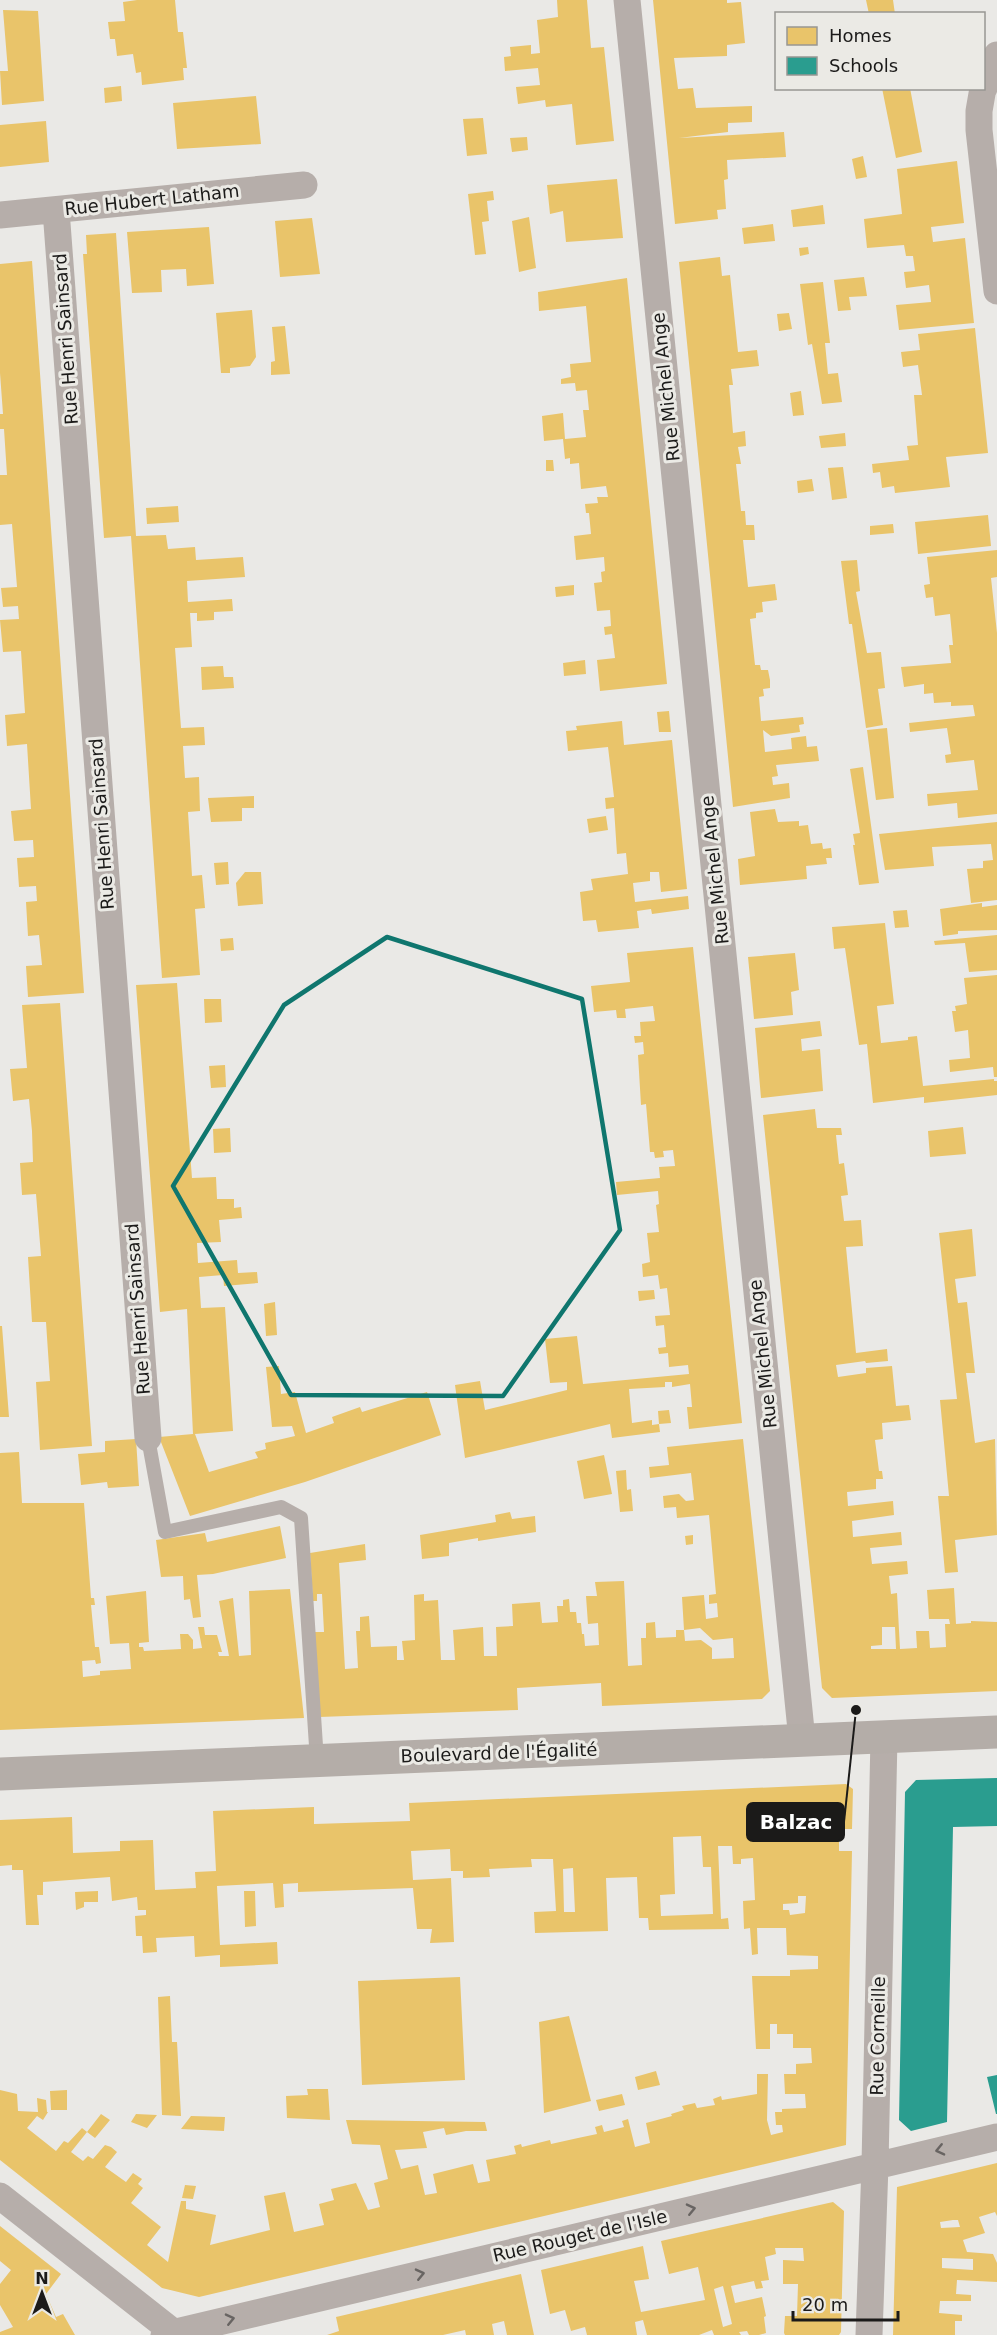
<svg xmlns="http://www.w3.org/2000/svg" width="997" height="2335" font-family="'DejaVu Sans',sans-serif">
  <style>
    .homes { fill: #e9c46a; fill-rule: evenodd }
    .schools { fill: #2a9d8f }
    .lines { fill: none; stroke-linecap: round; stroke-linejoin: round }
    .service { stroke: #b6aeaa; stroke-width: 14 }
    .minor { stroke: #b6aeaa; stroke-width: 27 }
    .secondary { stroke: #b4ada8; stroke-width: 33 }
    .oneway { stroke: #686462 }
    .marked { fill: none; stroke: #0f766e; stroke-width: 4.5; stroke-linejoin: round }
    .labels { text-anchor: middle; stroke-width: 6; stroke-linejoin: round; paint-order: stroke }
    .street-label { font-size: 18px; fill: #1b1a19; stroke: #ebeae5 }
    .leader { fill: none; stroke: #1b1a19; stroke-width: 2 }
    .callout-dot { fill: #1b1a19; stroke: #ebeae5; stroke-width: 2 }
    .callout { fill: #1b1a19; stroke: #1b1a19; stroke-width: 2 }
    .callout-label { font-size: 20px; text-anchor: middle; font-weight: bold; fill: #fff }
  </style>
  <rect width="100%" height="100%" fill="#eae9e6"/>
  <path class="homes" d="M137,0H175L178,32H183L187,68H183L184,80L142,85L141,72L136,73L133,54L117,56L115,39H110L108,22L125,21L123,2Z
    M557,0H587L591,48L604,47L614,141L576,145L572,104L546,107L545,100L518,104L516,87L540,85L538,68L505,71L504,57L511,56L510,47L531,45V54L540,53L537,20L558,17Z
    M653,0H727V3L741,2L745,43L727,45V56L674,58L678,89L693,88L696,108L752,106V122L728,123V132L679,138L784,132L786,157L727,160L728,179L724,180L726,209L717,210L718,219L675,224Z
    M866,0H893L895,14H869Z
    M3,10L38,11L44,101L2,105L0,71H8Z
    M121,86L122,101L105,103L104,88Z
    M882,88H910L922,152L896,158Z
    M256,96L261,144L177,149L173,103Z
    M483,118L487,154L467,156L463,119Z
    M46,121L49,162L0,167V125Z
    M527,137L528,150L512,152L510,138Z
    M863,156L867,177L856,179L852,159Z
    M957,161L964,223L931,227L933,242L965,238L974,323L899,330L896,305L931,302L929,285L906,288L904,272L915,271L913,256H906L904,245L867,248L864,219L902,214L897,169Z
    M617,179L623,238L566,242L563,211L550,214L547,185Z
    M493,191L494,200L487,201L489,221L482,222L486,254L475,255L468,194Z
    M823,205L825,224L793,227L791,210Z
    M529,217L536,268L519,272L512,221Z
    M312,218L320,274L280,277L275,221Z
    M773,224L775,241L744,244L742,228Z
    M209,227L214,284L187,286L186,269L161,270L162,292L132,293L127,232Z
    M116,233L136,536L166,535L168,549L195,547L196,560L243,557L245,577L187,581L188,602L232,599L233,611L214,612V620L197,621V613H190L192,647L175,648L181,728L204,727L205,745L183,746L185,778L199,777L200,811L188,812L192,876L202,875L205,908L195,909L200,975L162,978L131,536L104,538L83,254H87L86,235Z
    M808,247L809,254L800,256L799,248Z
    M720,257L722,276L730,275L738,352L757,350L759,366L731,369L733,385H729L733,433L745,431L746,446L738,447L741,464H736L741,511H745L746,525H754L755,540H743L748,587L775,584L777,600L762,602L763,612L756,613V618L750,619L755,665H760L761,670H768L770,680V688L763,689L764,696L759,697L761,721L803,717L804,724L799,725L800,732L771,736L763,730L765,752L792,749L791,738L806,736L807,747L817,746L819,761L776,765L778,776L772,777L773,785L789,783L790,798L733,807L679,262Z
    M32,261L84,993L28,997L26,966L42,965L39,935L28,936L26,902L37,901L36,886L19,887L17,858L34,857L33,840L14,841L11,811L31,809L27,744L7,746L5,715L25,713L21,651L3,652L0,620L19,619L18,606L3,607L1,588L17,587L12,524L0,525V475H7L4,429H0V414H3L0,373V264Z
    M864,277L867,296L849,297L851,310L838,311L834,280Z
    M627,278L667,684L600,691L597,660L615,658L612,634L605,635L604,627L611,626L610,610L597,611L594,583L602,582L601,572L605,571L604,557L576,560L574,536L591,534L589,513H586L585,504L598,503L597,497H608L606,486L581,489L579,463L570,464V458L565,459L563,439L544,441L542,416L563,413L565,439L586,437L583,410H589L587,390L576,391L575,383L561,384V379L571,377L570,364L591,362L586,306L539,311L538,292Z
    M823,282L830,343H825L828,374L838,373L842,402L822,404L812,344L808,345L800,284Z
    M252,310L256,357L250,366L230,368V373H221L216,313Z
    M789,313L792,329L779,331L777,314Z
    M285,326L290,374L271,375V362L275,361L272,327Z
    M975,328L988,453L946,457L950,487L895,493L894,486L882,488L880,472L873,473L872,464L909,460L907,446L918,445L914,395H922L918,365L903,367L901,352L920,350L918,334Z
    M801,391L804,415L793,416L790,393Z
    M845,433L846,446L821,448L819,436Z
    M546,460H553L554,471H546Z
    M843,467L847,498L832,500L828,468Z
    M812,479L814,491L798,493L797,481Z
    M178,506L179,522L147,524L146,508Z
    M988,515L991,546L918,554L915,522Z
    M893,524L894,533L870,535V526Z
    M997,550V577L991,578L997,633V814L958,818L957,803L928,806L927,794L978,790L974,760L946,763L945,755L951,754L947,728L910,732L909,723L975,716L973,705L951,706V702L934,703L933,693L924,694V684L904,687L901,667L951,663L949,645H953L950,614L935,616L933,597L926,598L924,585L930,584L927,557Z
    M857,560L860,591L856,592L867,653L881,652L885,688L878,689L883,725L866,728L852,624H849L841,561Z
    M574,585V595L556,597L555,587Z
    M585,660L586,674L564,676L563,663Z
    M223,666L224,677H233L234,688L202,690L201,667Z
    M669,711L671,732H659L657,712Z
    M622,721L624,745L672,740L687,889L661,892L659,872H650V881L633,883L635,902L688,896L689,909L652,914L651,909L637,911L639,928L598,932L596,920L583,921L580,892L593,890L591,879L628,874L626,853L617,854L614,808L606,809L605,798L614,797L608,747L568,751L566,731L577,730L576,726Z
    M887,728L894,798L876,800L867,730Z
    M863,767L879,883L859,885L853,845H855L853,834L860,833L850,769Z
    M254,796V808H242V821L211,822L208,798Z
    M775,809L778,822L799,821V826L808,825L811,844L822,843L823,849L831,848L832,858H826L827,864L806,866L807,879L740,885L738,859L755,856L750,812Z
    M606,816L608,830L589,833L587,819Z
    M997,822V900L971,903L967,869L983,868V861L993,860L991,844L932,847L934,866L885,870L879,834Z
    M228,862L229,884L216,885L214,863Z
    M245,872H261L263,904L238,906L236,883Z
    M982,903V907L997,905V930L958,931V934L943,936L940,909Z
    M907,910L909,927L895,928L893,911Z
    M885,923L894,1004L877,1006L881,1043L908,1040V1037L917,1036L923,1086L994,1079V1081H997V1095L924,1103V1097L873,1103L867,1044L859,1045L845,948L834,949L832,927Z
    M997,935V970L969,972L965,943L935,945L934,941Z
    M233,938L234,950L221,951L220,939Z
    M693,947L742,1423L689,1429L687,1407H692L690,1384L672,1387V1382H665V1387L629,1389L632,1423L652,1420V1425L659,1424L660,1432L612,1438L610,1424L465,1458L455,1385L480,1381L485,1410L567,1390V1382L550,1383L545,1339L577,1336L583,1384L689,1374L688,1365L669,1367L668,1353L659,1354L658,1348L666,1347L664,1325L656,1326L655,1316L670,1315L667,1288L660,1289L658,1275L643,1277L642,1264L650,1262L647,1233L659,1232L656,1205L659,1204L658,1191L617,1195L616,1182L660,1178L659,1167L675,1166L673,1150L663,1151L664,1157L655,1158L654,1152H650L646,1104L641,1105L638,1055L644,1054L643,1042L635,1043L634,1036H641L640,1022L655,1021L653,1006L625,1009L626,1018H617L616,1010L594,1012L591,986L630,982L627,953Z
    M795,953L799,990L791,992L793,1015L754,1019L748,957Z
    M997,975V1077H994L993,1067L950,1072L949,1060L970,1058L968,1030L955,1032L952,1011H956L955,1006L967,1004L964,978Z
    M177,983L192,1178L216,1177L217,1199H234V1208L241,1207L242,1218L219,1220L221,1242L197,1243L198,1263L237,1260L238,1273L257,1272L258,1283L224,1286L223,1275L199,1277L201,1308L225,1307L233,1431L195,1434L209,1472L258,1458L255,1452L266,1449L265,1443L295,1436L292,1426L272,1427L266,1367L279,1366L281,1394L295,1392L306,1433L334,1423L332,1417L360,1407L362,1412L427,1392L441,1435L305,1482L190,1516L159,1437L193,1434L187,1309L160,1312L136,985Z
    M204,999H221L222,1022L205,1023Z
    M60,1003L92,1446L40,1450L36,1382L50,1381L48,1352L46,1322H32L28,1257L41,1256L36,1194L22,1195L20,1163L33,1162L32,1131L29,1099L13,1101L10,1069L27,1068L22,1005Z
    M820,1021L822,1036L801,1039L802,1051L820,1049L823,1091L761,1098L755,1028Z
    M225,1065L226,1087L211,1088L209,1066Z
    M815,1109L817,1128H841L842,1135H836L839,1164L844,1163L848,1195L841,1196L844,1221L861,1220L863,1246L846,1247L856,1353L887,1349L888,1361L866,1363L865,1361L836,1365L838,1377L866,1373V1368L892,1366L896,1406L909,1405L911,1420L882,1423L883,1439L875,1440L879,1471H882L883,1479H876V1489L847,1492L848,1506L893,1501L894,1515L852,1521L853,1537L901,1532L902,1545L870,1548L872,1564L907,1561L908,1574L889,1576L891,1594L897,1593L900,1649L917,1648L916,1631H929L930,1648L946,1647L945,1624H950L949,1619H929L927,1590L954,1588L956,1624L971,1623V1621L997,1622V1691L832,1698L822,1688L763,1115ZM882,1627H895L896,1649H871V1646L882,1645Z
    M963,1127L966,1154L930,1157L928,1131Z
    M230,1128L231,1152L214,1153L213,1129Z
    M972,1229L976,1276L955,1279L958,1303L967,1302L975,1373H966L975,1443L995,1439L997,1535L955,1540L958,1572L945,1573L938,1496H949L940,1400L957,1399L939,1233Z
    M654,1290L655,1299L639,1301L638,1291Z
    M275,1302L277,1335L266,1336L264,1304Z
    M0,1326H2L9,1417H0Z
    M669,1410L671,1423L659,1424L658,1411Z
    M136,1439L139,1486L108,1488L107,1482L81,1485L78,1454L105,1452V1441Z
    M743,1439L770,1691L762,1699L602,1706L601,1683L517,1688L518,1710L319,1717L314,1632H324L322,1594H317V1601H313L310,1553L365,1544L366,1560L339,1563L345,1669L358,1668L356,1631H360V1617L369,1616L371,1647L397,1646V1660H404L402,1641L415,1640L414,1595L424,1594V1601L438,1600L441,1660H455L453,1630L483,1627L484,1656H497L496,1627L513,1626L512,1604L540,1602L542,1623L558,1622L557,1606H563V1600L569,1599L570,1612H576L577,1623H581L582,1634H584L585,1646L599,1645L598,1623L588,1624L586,1596H597L595,1582L624,1581L628,1666L642,1665L641,1638H646V1623L655,1622L656,1638L676,1637V1630H684L685,1641L701,1640L712,1648V1659L734,1658L733,1638L713,1640L700,1628L684,1630L682,1597L704,1595L706,1619L718,1617L717,1603L709,1604V1595L716,1594L709,1515L677,1518L676,1507L664,1508L663,1496L679,1494L686,1501L694,1500L691,1473L650,1478L649,1467L669,1465L667,1447Z
    M19,1452L22,1503H84L91,1598H94L95,1605H91L95,1647H99L101,1663L96,1664L95,1660L82,1661L83,1677L100,1675V1671L131,1669L129,1643L110,1644L106,1596L146,1591L149,1642L139,1643V1647H143L144,1651L181,1649L180,1634H188L193,1640V1649L202,1648L198,1627H204L205,1635H217L222,1652H218L219,1656H229L219,1601L233,1598L239,1656L251,1655L249,1591L290,1589L304,1718L0,1730V1453Z
    M604,1455L612,1494L584,1499L577,1461Z
    M626,1470L627,1490L631,1489L633,1511L620,1512L616,1471Z
    M510,1512L512,1519L535,1516L536,1532L478,1541V1538L449,1543V1556L422,1559L420,1535L496,1522L495,1515Z
    M280,1526L286,1558L213,1574L197,1575L201,1617L193,1618L190,1599L184,1600L183,1576L161,1577L156,1540L205,1533L207,1542Z
    M693,1535V1544L686,1545L685,1536Z
    M846,1784L853,1789L852,1829H839V1851H852L846,2145L199,2297L162,2288L0,2160V2090L17,2094L18,2111L38,2112L37,2098L46,2100L47,2112H48L43,2120L37,2116L27,2128L56,2151L64,2141L68,2143L82,2128L87,2132L101,2114L110,2120L95,2138L87,2132L71,2152L83,2161L88,2156L93,2159L105,2145L111,2147L117,2152L105,2167L126,2182L133,2173L142,2179L138,2184L143,2188L131,2203L161,2227L147,2245L168,2262L181,2201H186V2209L216,2215L210,2245L270,2230L264,2196L285,2192L294,2232L324,2225L319,2204L334,2200L331,2189L356,2183L368,2210L380,2207L374,2183L388,2179L380,2145L352,2144L346,2120L485,2122L487,2131H466L446,2135L444,2128L423,2132L427,2148L395,2150L401,2169L418,2165L425,2195L437,2193L433,2174L473,2164L478,2183L490,2181L486,2160L516,2154L514,2146L521,2144L522,2147L550,2140L551,2144L578,2138L597,2134L595,2127L602,2125L604,2132L624,2127L622,2121L628,2119L635,2147L650,2143L646,2123L672,2116L671,2114L684,2110L682,2106L695,2103L697,2108L715,2105L713,2099L721,2096L722,2100L757,2094V2074H768L767,2120L771,2135L783,2132L782,2125H776L775,2112H782V2109L806,2108L805,2094H785L784,2074H796V2064L812,2063L811,2048H793V2034H777V2024H770V2049H756L752,1976H790V1970L818,1969V1956L787,1955L786,1928H757L758,1954L752,1955L750,1928L744,1929L743,1901L755,1900L753,1858L741,1859V1864H733L732,1846H718L721,1919L728,1918L729,1929L649,1930L648,1918H639L637,1877L606,1878L608,1931L535,1933L534,1912L556,1911L553,1859H531L532,1867L489,1869L490,1877L463,1878V1871H451L450,1849L411,1851L413,1880L451,1878L454,1942L430,1943L432,1929H417L413,1888L298,1892V1883L283,1884L284,1907L275,1908L273,1883L217,1886L220,1945L277,1942L278,1964L220,1967V1955L195,1957L194,1936L156,1938L157,1952L143,1953L142,1936H136L135,1916L146,1915V1910H138L137,1897L112,1901L110,1877L43,1882V1895H37L39,1925H26L23,1870H12V1865L0,1866V1820L72,1817L73,1853L120,1851V1841L153,1840L155,1890L196,1888L195,1872L216,1871L213,1811L314,1807V1824L410,1821L409,1803ZM701,1836L703,1867H711L713,1914L661,1916L660,1895L675,1894L673,1837ZM573,1868L575,1912H564L563,1869ZM798,1896H806L805,1913L790,1915L789,1910H783V1904L798,1903Z
    M98,1891V1902H84V1907L76,1910L75,1892Z
    M244,1891H255L256,1926L245,1927Z
    M460,1977L465,2080L362,2085L358,1981Z
    M170,1996L172,2042H177L181,2116L162,2115L158,1997Z
    M569,2016L591,2101L544,2113L539,2022Z
    M656,2071L660,2085L638,2090L635,2077Z
    M307,2089H328L330,2120L287,2118L286,2096L308,2095Z
    M67,2090V2110H51L50,2091Z
    M622,2094L625,2105L599,2111L596,2100Z
    M136,2114L157,2115L147,2128L131,2122Z
    M191,2116L225,2117L224,2131L181,2129Z
    M997,2163V2216L995,2212L979,2217L985,2233L963,2240L967,2252L993,2254L997,2263V2282L957,2280L956,2294L971,2295V2301H940L939,2313L962,2315V2321H955V2335H893L897,2187ZM953,2220H958L960,2227L941,2228L940,2222ZM942,2258L973,2259V2270L942,2268Z
    M185,2185L196,2186L193,2199L182,2198Z
    M833,2202L844,2211L841,2332L839,2335H785L784,2333L785,2316H797L798,2284H783V2260L804,2261L803,2248H775L776,2254L765,2257L769,2280L761,2281L763,2288L756,2289L754,2281L731,2286L735,2303L762,2297L766,2316L764,2317L766,2333L759,2335H749L747,2331L739,2332L741,2335H714L712,2330L699,2335H647L643,2320L635,2322L637,2335H587L585,2327L571,2331L565,2310L550,2314L541,2270L643,2246L649,2279L634,2281L641,2312L705,2300L698,2267L669,2274L661,2241ZM723,2286L732,2324L723,2327L714,2289Z
    M0,2226L61,2274L46,2294L56,2317L63,2314L75,2335H0V2332L13,2327L0,2305V2284L11,2270L0,2261Z
    M521,2274L534,2335H507L504,2321L492,2324L494,2335H466L465,2330L443,2335H327L339,2331L336,2317Z"/>
  <path class="schools" d="M997,1778V1826L953,1827L947,2122L911,2131L899,2120L905,1792L916,1780Z
    M997,2075V2114H996L987,2077Z"/>
  <g class="lines">
    <path class="service" d="M148,1438L165,1532L281,1507L301,1518L317,1761"/>
    <path class="minor" d="M627,0L802,1740
      M983,88L979,111V130L997,291
      M984,88L997,55
      M56,210L148,1438
      M0,215L304,185
      M0,2196L177,2335
      M164,2335L997,2137
      M869,2335L875,2165L884,1737"/>
    <path class="secondary" d="M0,1774L997,1732"/>
  </g>
  <defs><path id="oneway-chevron" d="M-2-3.5L2.5 0L-2 3.5" fill="none" stroke-width="1.6" stroke-linecap="round" stroke-linejoin="round" transform="scale(1.5)"/></defs>
  <g class="oneway">
    <use href="#oneway-chevron" transform="translate(940 2150) rotate(167)"/>
    <use href="#oneway-chevron" transform="translate(691 2209) rotate(-13)"/>
    <use href="#oneway-chevron" transform="translate(420 2274) rotate(-13)"/>
    <use href="#oneway-chevron" transform="translate(230 2319) rotate(-13)"/>
  </g>
  <path class="marked" d="M387,937L582,999L620,1230L503,1396L291,1395L173,1186L284,1005Z"/>
  <g class="labels">
    <g class="street-label">
      <text transform="translate(152 200) rotate(-6)" y="6">Rue Hubert Latham</text>
      <text transform="translate(66 339) rotate(-94)" y="6">Rue Henri Sainsard</text>
      <text transform="translate(666 387) rotate(-96)" y="6">Rue Michel Ange</text>
      <text transform="translate(102 824) rotate(-94)" y="6">Rue Henri Sainsard</text>
      <text transform="translate(715 870) rotate(-96)" y="6">Rue Michel Ange</text>
      <text transform="translate(138 1309) rotate(-94)" y="6">Rue Henri Sainsard</text>
      <text transform="translate(763 1354) rotate(-96)" y="6">Rue Michel Ange</text>
      <text transform="translate(499 1753) rotate(-2)" y="6">Boulevard de l'Égalité</text>
      <text transform="translate(878 2036) rotate(-89)" y="6">Rue Corneille</text>
      <text transform="translate(580 2236) rotate(-13)" y="6">Rue Rouget de l'Isle</text>
    </g>
  </g>
  <path class="leader" d="M856 1710L844 1822"/>
  <circle class="callout-dot" cx="856" cy="1710" r="6"/>
  <rect class="callout" x="747" y="1803" width="97" height="38" rx="6"/>
  <g class="callout-label">
    <text x="796" y="1829">Balzac</text>
  </g>
  <rect x="775" y="12" width="210" height="78" fill="#ebeae5" stroke="#989793" stroke-width="1.5"/>
  <rect x="787" y="27" width="30" height="18" fill="#e9c46a" stroke="#989793" stroke-width="1.5"/>
  <text x="829" y="42" font-size="18" fill="#1b1a19">Homes</text>
  <rect x="787" y="57" width="30" height="18" fill="#2a9d8f" stroke="#989793" stroke-width="1.5"/>
  <text x="829" y="72" font-size="18" fill="#1b1a19">Schools</text>
  <g transform="translate(42 2293)" stroke="#ebeae5" stroke-width="4.5" paint-order="stroke">
  <path d="M0-4.5L10 22L0 15L-10 22Z" fill="#1b1a19"/>
  <text y="-9" font-size="16" font-weight="bold" text-anchor="middle" fill="#1b1a19">N</text>
  </g>
  <path d="M793 2311v9h105v-9" fill="none" stroke="#1b1a19" stroke-width="3"/>
  <text x="802" y="2311" font-size="18" fill="#1b1a19" stroke="#ebeae5" stroke-width="4.5" paint-order="stroke">20 m</text>
</svg>
